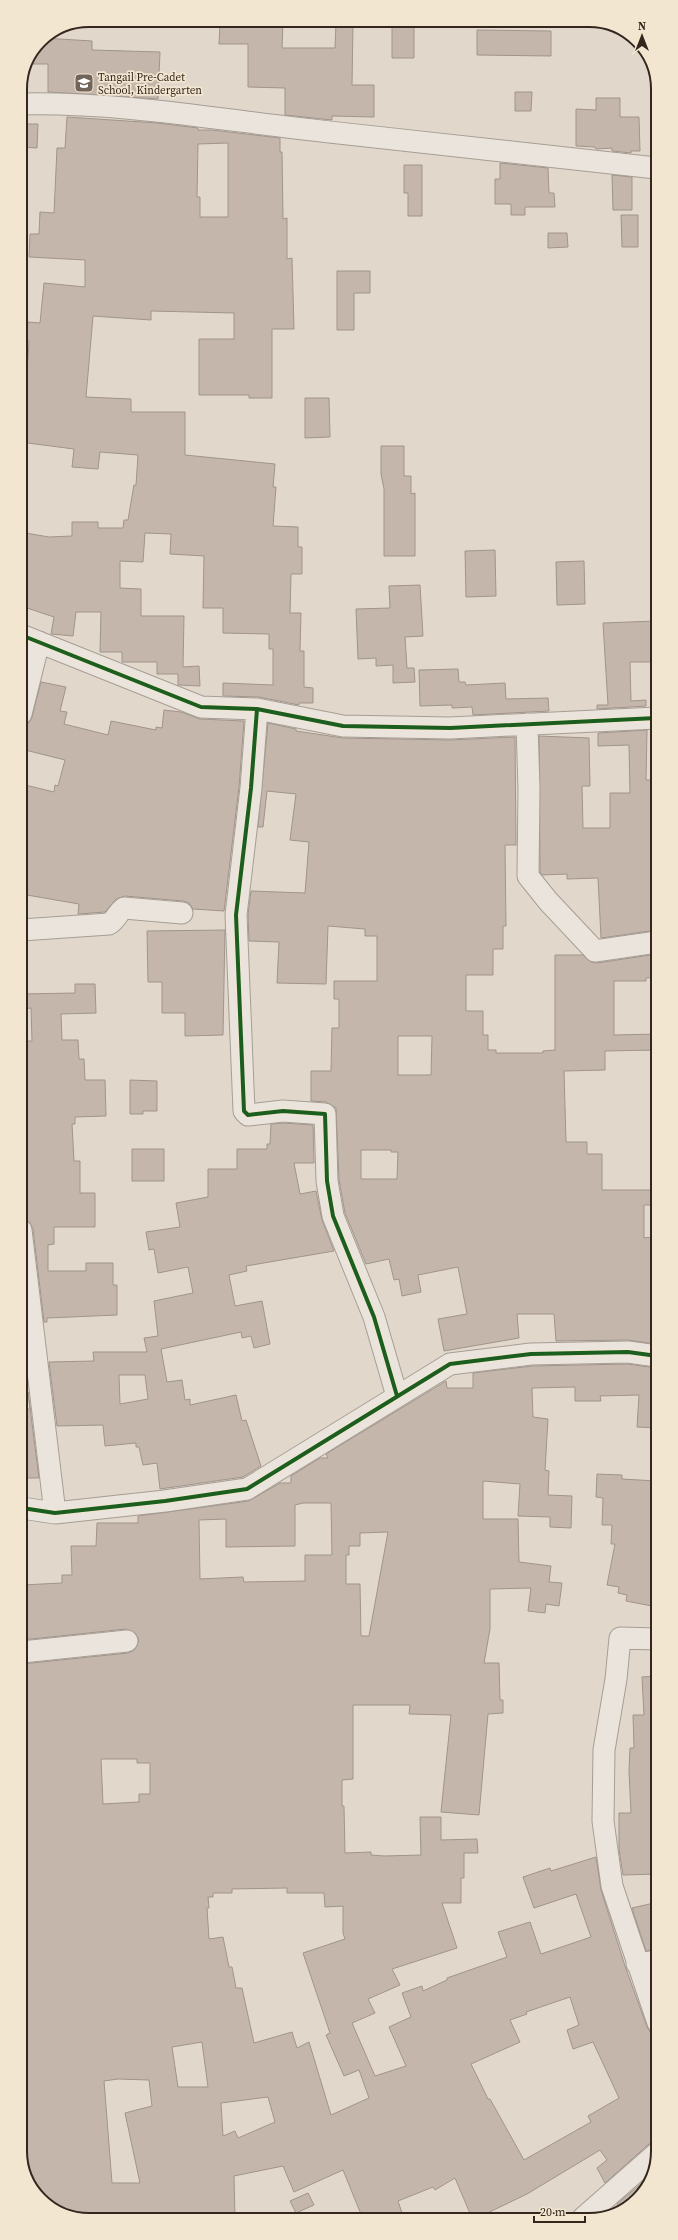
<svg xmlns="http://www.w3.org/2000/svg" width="678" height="2240" font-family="'Source Serif 4',serif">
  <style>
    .building { fill: #c5b6ac; stroke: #a1948b; fill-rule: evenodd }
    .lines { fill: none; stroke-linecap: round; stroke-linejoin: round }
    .minor-casing { stroke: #a69e94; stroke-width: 23 }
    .minor { stroke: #eae4dc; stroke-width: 21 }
    .cycleway-casing { stroke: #f3e6d0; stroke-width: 6 }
    .cycleway { stroke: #1b5e20; stroke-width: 4 }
    .labels { text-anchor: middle; stroke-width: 3.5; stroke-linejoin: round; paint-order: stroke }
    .poi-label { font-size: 11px; fill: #34261d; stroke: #f3e6d0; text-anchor: start }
    .rim { fill: none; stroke: #34261d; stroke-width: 2 }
  </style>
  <rect width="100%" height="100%" fill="#e1d8cb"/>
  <path class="building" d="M353,22L352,85H374V117L332,116V120L285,115V88L248,87V44H219L220,24L283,23L282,48H335L336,23Z
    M392,22H414V58H392Z
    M477,30L551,31V56L477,55Z
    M43,38L92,41V50L160,52L158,99L48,92V64H25Z
    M515,92H532L531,111H515Z
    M596,98H620V117H639L640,151H631V153L612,151V148L596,149L595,147L576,146V109L596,110Z
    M67,117L157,123L198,128V130H212L280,138V152H282L283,219L287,218V259L292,258L294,329H272V398H249V395H199V339H234V313L151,311V320L93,316L86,397L131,399V412H185V455L275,464L273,487H276L273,526L298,527V547H302V574H291L290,613H301L300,651H304V687L313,688V703H299V705L259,697L223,696V683L273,685V649H269V634L223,633V608H203L204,556L170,554L171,534L145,533L143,562L120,561V588L141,589V616H184L183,667L199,666L200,686L178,685V674H157V662H122V652H100L101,612H76L73,636L51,634L54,617L21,606L20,532L49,537L72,536V522H98V528H123L124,520H128L134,485H136L138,455L100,452L98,469L72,467L74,449L20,442V388H24L28,358L29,341H26L28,322L40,323L44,283L85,287V260L29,257L30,234H39L40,212L54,213L57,148H65ZM228,143V217H200V197H197L198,144Z
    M20,124H38L37,148L20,147Z
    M500,163L548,168L549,193H554L555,207H525V215H511V204H495V179H500Z
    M404,165H422V216H408V193H404Z
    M612,175L632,177V210H613Z
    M621,215H638V247H622Z
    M548,233H567L568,247L548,248Z
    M337,271H370V293H354V330H337Z
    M305,398H329L330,437L305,438Z
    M381,446H404V476H411V494L415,493V556H384V489L381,474Z
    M495,550L496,596L466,597L465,551Z
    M584,561L585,604L557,605L556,562Z
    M420,585L423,636L405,637L407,668H414L415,682L393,683V665L376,666V658L358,659L356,609L390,608L389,586Z
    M656,621V662H630L631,701L646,700V706L597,709V705H608L603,623Z
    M458,669L459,682H465L466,685L505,683L506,699L548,698L549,711L473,715L472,707L452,708V705L420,706L419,670Z
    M41,682L66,687L60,711L67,712L64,724L108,735L111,721L156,730V727L162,728L164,710L181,712L200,719L244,721L239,787L224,911L193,909L189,903L183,901L125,896L116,899L105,912L78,914L79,904L21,894V784L54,792L55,785L58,786L65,760L21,749L22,726L29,723L32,717Z
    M268,723L296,729V731L343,738L450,740L515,737L516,845H505L506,926H503V949H493V975H466V1011H483V1035H488V1050H496V1053H543V1051L555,1050V955H583L591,962L597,963L657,954V977L646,978V981H614V1035L657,1034V1050L605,1051V1070L564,1071L566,1142H587V1154H602V1190H657V1205H644V1238L652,1237L655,1270V1344L628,1340L556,1341L554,1314H517L519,1338L444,1351L438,1319L467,1314L458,1267L418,1275L421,1292L402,1296L399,1279L394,1280L389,1259L366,1264L345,1213L339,1180L336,1108L326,1102L311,1101V1071H331L332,1028H339V999H334V981H377V936H365V929L328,926L326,984L277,983L279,942L249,941L248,915L251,891L305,893L309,842L290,840L296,794L267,791L263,827H258ZM398,1036H432L431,1075H398ZM361,1150H391V1152H398L397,1179H361Z
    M647,730L646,780H656L657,930L601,938L598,878L567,879V874L542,875L540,872L539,736L589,738L590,786H582L583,828H610V793H630L629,745L598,746V733Z
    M225,930L223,1035L185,1036V1013H162V982H148L147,931Z
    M75,984H95L96,1013L61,1014L62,1040H78L79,1059H84L85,1080H105L106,1116L75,1117V1124H72L74,1161H80V1193H95V1227H54V1244L48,1245V1271H86V1263H113V1285H117V1315L47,1318V1322H44L33,1229L30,1223L24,1219V1212H21V1041H32L31,1008L21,1009V994L75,993Z
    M130,1080L157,1081V1111H143V1114H130Z
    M283,1123L313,1125L314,1163H294L300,1194L316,1191L322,1220L334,1251L246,1266L247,1271L229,1275L235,1306L262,1301L270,1344L254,1348L251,1336L242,1338L241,1332L161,1349L167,1382L182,1380L185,1400L190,1399V1405L236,1395L242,1421L246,1420L261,1466L243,1477L160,1489L157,1463L143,1465L139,1447H136V1443L105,1446L103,1425L57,1426L49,1362L94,1361L93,1352H147L144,1338L158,1336L154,1301L193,1293L188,1267L158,1273L154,1249L149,1250L146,1232L180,1227L176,1203L208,1197V1169H237V1149H267V1144H270L271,1124ZM119,1375H145L148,1399L120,1404Z
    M132,1149H164V1181H132Z
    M627,1364L657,1368V1428L637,1427L639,1395L600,1396L601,1401H575V1387L532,1388L533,1417L548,1419L545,1470L549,1471L548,1495L572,1496L571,1528L550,1527V1517L518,1516L520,1484L483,1481V1519H518L519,1562L551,1566L549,1582L562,1583L559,1606L546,1604L545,1613L528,1611L531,1588L490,1589V1629L484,1663H499L500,1700H503V1713L488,1714L479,1815L441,1812L451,1715L409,1714L410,1705H353V1779L342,1780V1806H344L345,1853L371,1852V1855L384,1856L421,1855L420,1817H441V1840L477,1839L478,1853H464V1878H461V1903H442L457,1948L392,1969L400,1985L368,1999L375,2013L352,2023L375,2076L406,2066L389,2027L411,2017L402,1993L422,1986L423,1991L447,1980V1978L507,1957L498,1932L530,1922L541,1954L591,1937L576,1894L534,1908L523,1877L550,1868L551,1871L596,1857L601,1890L625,1966L647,2027L650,2032L658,2035V2141L649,2144L605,2183L597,2168L607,2160L600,2150L527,2194L477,2218H472L455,2178L435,2190L433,2187L398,2201L404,2219H363L343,2170L294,2192L283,2166L234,2176L235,2219L85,2220L44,2203L22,2168V1664L128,1653L134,1650L139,1640L136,1634L126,1629L22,1640V1585L62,1583V1575H72L71,1546H96L97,1523H138V1516L249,1501L280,1483H291V1476L320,1458H328L326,1454L446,1381L447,1388H473V1373L532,1366ZM303,1503H331L332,1555H305V1581L244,1582L243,1577L200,1579L199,1520L226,1519V1547L295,1546V1505ZM388,1532L369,1636H361L360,1584H346V1555H349V1546H360V1533ZM101,1759H137V1763H150V1794H139V1802L103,1804ZM287,1888V1893H324L325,1907L343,1906V1933L345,1939L303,1953L330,2033L326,2035L344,2076L359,2070L369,2098L331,2115L309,2042L297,2048L292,2032L254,2043L242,1988H236L232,1967H229L223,1937L209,1939L207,1908H209L208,1897H213V1893H232V1889ZM570,1997L579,2025L567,2030L573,2049L593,2042L619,2098L588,2116L591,2122L524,2160L490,2099H488L471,2064L520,2042L510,2020L527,2014L526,2012ZM202,2042L208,2087H178L172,2047ZM118,2079L149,2080L152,2106L125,2113L140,2183H112L104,2081ZM268,2097L275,2122L238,2138L235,2131L223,2136L221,2103Z
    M28,1392L39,1478H22L21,1409H30Z
    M597,1474L622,1475V1479L656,1481L654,1510H657V1607L626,1601L627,1595L618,1593L619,1587L607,1585L615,1544H611L612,1525H602L603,1498L596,1497Z
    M657,1676L658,1753H655L656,1766H652L655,1820H658V1874L623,1875L619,1849V1813H631L629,1771L630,1748H634L633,1715H644L642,1677Z
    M658,1902V1916L651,1918L658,1949L646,1951L632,1908Z
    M650,2176L644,2193L620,2209L617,2204Z
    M308,2193L314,2205L296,2213L290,2201Z"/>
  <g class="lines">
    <defs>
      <path id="minor" d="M20,104C113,102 203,117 295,128C415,142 535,155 656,168
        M21,635L201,707L257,709L343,726L450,728L656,718
        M257,709L251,788L236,915L244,1111L248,1115L283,1111L325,1114L327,1181L333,1216L374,1317L397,1396
        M21,714L39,642
        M527,724L529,789L528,876L548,901L595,951L657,942
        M21,930L109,924C117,919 117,913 124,908L182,913
        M21,1230L55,1513
        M22,1508L55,1513L165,1501L247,1489L450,1364L531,1354L628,1352L657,1356
        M657,1639L620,1638L616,1679L604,1750L603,1821L612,1886L658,2023
        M22,1652L127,1641
        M637,1964L658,1961
        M583,2218L657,2153"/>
    </defs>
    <use href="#minor" class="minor-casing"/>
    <use href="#minor" class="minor"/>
    <defs>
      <path id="cycleway" d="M21,635L201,707L257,709L343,726L450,728L656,718
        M257,709L251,788L236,915L244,1111L248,1115L283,1111L325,1114L327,1181L333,1216L374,1317L397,1396
        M22,1508L55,1513L165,1501L247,1489L450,1364L531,1354L628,1352L657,1356"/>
    </defs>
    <use href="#cycleway" class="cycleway-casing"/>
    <use href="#cycleway" class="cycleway"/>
  </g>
  <defs>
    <symbol id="school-square" viewBox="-11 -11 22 22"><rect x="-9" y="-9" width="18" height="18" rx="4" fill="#71645a" stroke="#f3e6d0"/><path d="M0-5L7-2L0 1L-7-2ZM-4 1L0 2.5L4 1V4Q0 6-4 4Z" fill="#fff"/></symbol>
  </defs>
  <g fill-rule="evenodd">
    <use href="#school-square" x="73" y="72" width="22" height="22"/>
  </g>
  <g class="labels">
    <g class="poi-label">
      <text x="98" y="81">Tangail Pre-Cadet<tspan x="98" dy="13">School, Kindergarten</tspan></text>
    </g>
  </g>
  <path d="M0 0H678V2240H0ZM89 27H589A62 62 0 0 1 651 89V2151A62 62 0 0 1 589 2213H89A62 62 0 0 1 27 2151V89A62 62 0 0 1 89 27Z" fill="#f3e6d0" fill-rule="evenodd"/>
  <path class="rim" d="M89 27H589A62 62 0 0 1 651 89V2151A62 62 0 0 1 589 2213H89A62 62 0 0 1 27 2151V89A62 62 0 0 1 89 27Z"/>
  <g transform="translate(642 36)" stroke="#f3e6d0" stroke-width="3" paint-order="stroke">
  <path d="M0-3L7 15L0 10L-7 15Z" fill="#34261d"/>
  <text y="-6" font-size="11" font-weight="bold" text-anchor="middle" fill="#34261d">N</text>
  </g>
  <path d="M534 2216v6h51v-6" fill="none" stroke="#34261d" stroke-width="2"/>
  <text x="540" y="2216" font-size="12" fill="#34261d" stroke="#f3e6d0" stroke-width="3" paint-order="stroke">20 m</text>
</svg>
